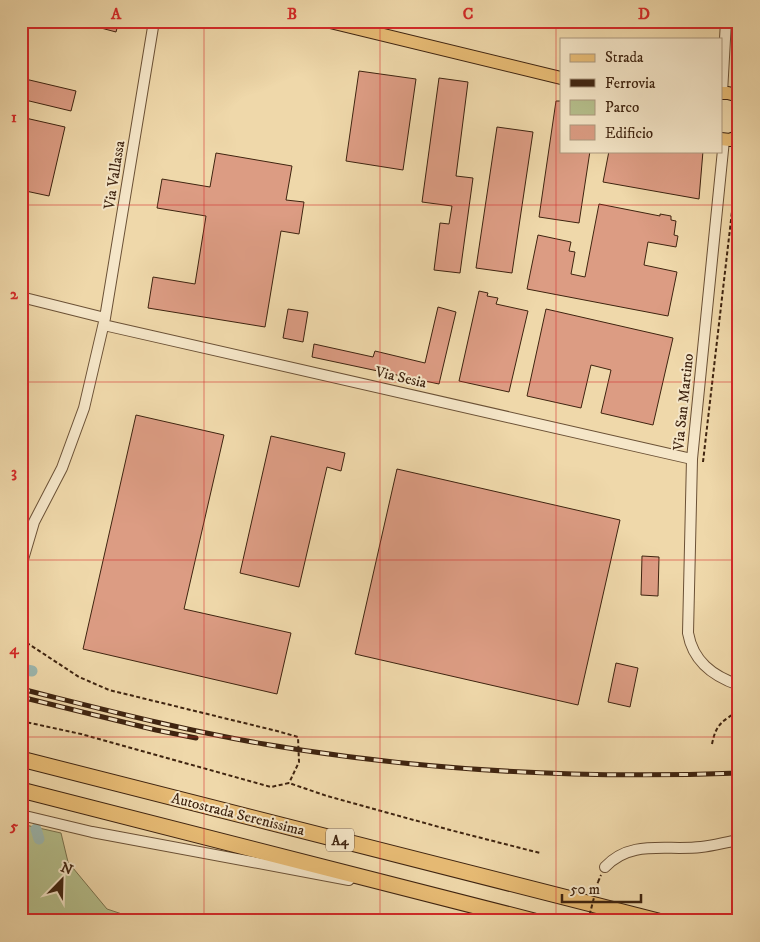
<svg xmlns="http://www.w3.org/2000/svg" width="760" height="942" font-family="'IM FELL DW Pica',serif">
  <style>
    .green { fill: #b5bf8c; stroke: #7a724e }
    .lines { fill: none; stroke-linecap: round; stroke-linejoin: round }
    .canal { stroke: #9cb8b0; stroke-width: 11 }
    .building { fill: #dc9c83; stroke: #3f2410 }
    .minor-casing { stroke: #6b5136; stroke-width: 12 }
    .major-casing { stroke: #3f2410; stroke-width: 14 }
    .highway-casing { stroke: #3f2410; stroke-width: 17 }
    .path { stroke: #3f2410; stroke-width: 2; stroke-dasharray: 4 2.5; stroke-linecap: butt }
    .minor { stroke: #f5e6c8; stroke-width: 10 }
    .major { stroke: #e8bc75; stroke-width: 12 }
    .highway { stroke: #e8bc75; stroke-width: 15 }
    .rail-casing { stroke: #3f2410; stroke-width: 5 }
    .rail { stroke: #f5e6c8; stroke-width: 3; stroke-dasharray: 9; stroke-linecap: butt }
    .path-bridge { stroke: #3f2410; stroke-width: 2; stroke-dasharray: 4 2.5; stroke-linecap: butt }
    .grid { fill: none; stroke: #d62828; stroke-width: 1; stroke-opacity: 0.55 }
    .labels { text-anchor: middle; stroke-width: 4; stroke-linejoin: round; paint-order: stroke }
    .shield { fill: #f5e6c8; stroke: #765e47; stroke-width: 1 }
    .shield-label { font-size: 14px; font-weight: bold; fill: #3f2410 }
    .street-label { font-size: 15px; fill: #3f2410; stroke: #f5e6c8 }
    .neatline { fill: none; stroke: #d62828; stroke-width: 2 }
    .grid-label { font-size: 16px; text-anchor: middle; font-weight: bold; fill: #d62828 }
  </style>
  <rect width="100%" height="100%" fill="#efd8aa"/>
  <filter id="stains"><feTurbulence type="fractalNoise" baseFrequency=".004" numOctaves="4"/><feColorMatrix values="0 0 0 0 .2 0 0 0 0 .09 0 0 0 0 .02 0 0 0 .5 -.17"/></filter>
  <radialGradient id="worn" r=".72"><stop offset=".6" stop-color="#630" stop-opacity="0"/><stop offset="1" stop-color="#630" stop-opacity=".3"/></radialGradient>
  <path class="green" d="M21,824L61,833L68,862L107,909L143,921H67L63,919V921H21Z"/>
  <g class="lines">
    <path class="canal" d="M21,669L32,671
      M36,829L39,839"/>
  </g>
  <path class="building" d="M87,21H119L116,32L86,24Z
    M359,71L416,79L403,170L346,161Z
    M21,78L76,91L71,111L21,99Z
    M439,78L468,82L456,176L473,178L460,273L434,270L440,223L449,224L452,206L422,202Z
    M556,101H561V151H590L579,223L539,217Z
    M21,117L65,127L49,196L21,190Z
    M497,127L533,132L512,273L476,268Z
    M609,151H703L699,199L603,182Z
    M216,153L292,166L286,200L304,202L299,234L281,231L265,327L148,308L153,277L195,284L206,216L157,208L162,179L210,187Z
    M599,204L660,216V214L671,216V220L676,221L674,235L678,236L676,247L648,242L644,265L677,272L668,316L527,289L538,235L571,242L569,251L575,252L571,274L585,277Z
    M479,291L488,293L487,296L498,298L496,304L528,311L509,392L459,381Z
    M438,307L456,312L439,384L312,357L314,344L373,357L375,351L425,363Z
    M288,309L308,312L303,342L283,338Z
    M546,309L673,338L653,425L601,413L611,370L591,365L581,408L527,396Z
    M136,415L224,435L184,609L291,633L277,694L83,649Z
    M271,436L345,453L341,471L327,467L299,587L240,573Z
    M397,469L620,520L578,705L355,654Z
    M642,556L659,557L658,596L641,595Z
    M616,663L638,668L630,707L608,702Z"/>
  <g class="lines">
    <defs>
      <path id="minor" d="M722,93L726,21
        M724,140L692,459L688,633C693,661 712,676 739,685
        M21,297L105,318
        M104,325L692,459
        M21,566L34,522L62,468L84,408L105,318L154,21
        M21,815L92,832L349,880
        M605,867C631,839 666,851 701,847C713,846 726,842 739,840"/>
      <path id="major" d="M326,21L561,78
        M721,93H728L739,96
        M721,139L730,140L739,136"/>
      <path id="highway" d="M21,759L658,921
        M21,790L534,921"/>
    </defs>
    <use href="#minor" class="minor-casing"/>
    <use href="#major" class="major-casing"/>
    <use href="#highway" class="highway-casing"/>
    <path class="path" d="M703,462L739,151
      M21,639L79,677L109,690L277,731L298,737L299,762L289,783
      M21,721L81,734L271,787L289,783L327,796L450,830L540,853
      M712,744C716,724 722,721 739,711
      M598,882L601,875"/>
    <use href="#minor" class="minor"/>
    <use href="#major" class="major"/>
    <use href="#highway" class="highway"/>
    <defs>
      <path id="rail" d="M21,689C102,709 182,730 264,744C421,771 580,779 739,773
        M21,697L156,730L196,738"/>
    </defs>
    <use href="#rail" class="rail-casing"/>
    <use href="#rail" class="rail"/>
    <path class="path-bridge" d="M588,921L598,882"/>
  </g>
  <path class="grid" d="M204,21V921M380,21V921M556,21V921M21,205H739M21,382H739M21,560H739M21,737H739"/>
  <g class="labels">
    <rect class="shield" x="326" y="828.5" width="28" height="23" rx="4"/>
    <g class="shield-label">
      <text x="340" y="845">A4</text>
    </g>
    <g class="street-label">
      <text transform="translate(114 175) rotate(-81)" y="5">Via Vallassa</text>
      <text transform="translate(401 377) rotate(13)" y="5">Via Sesia</text>
      <text transform="translate(683 402) rotate(-84)" y="5">Via San Martino</text>
      <text transform="translate(238 814) rotate(14)" y="5">Autostrada Serenissima</text>
    </g>
  </g>
  <rect width="760" height="942" fill="none" stroke="#efd8aa" stroke-width="55"/>
  <rect x="560" y="38" width="162" height="115" fill="#f5e6c8" stroke="#ac987e"/>
  <rect x="570" y="54" width="25" height="8" fill="#e8bc75" stroke="#ac987e"/>
  <text x="605" y="62" font-size="15" fill="#3f2410">Strada</text>
  <rect x="570" y="79" width="25" height="8" fill="#3f2410" stroke="#ac987e"/>
  <text x="605" y="88" font-size="15" fill="#3f2410">Ferrovia</text>
  <rect x="570" y="100" width="25" height="15" fill="#b5bf8c" stroke="#ac987e"/>
  <text x="605" y="112" font-size="15" fill="#3f2410">Parco</text>
  <rect x="570" y="125" width="25" height="15" fill="#dc9c83" stroke="#ac987e"/>
  <text x="605" y="138" font-size="15" fill="#3f2410">Edificio</text>
  <g transform="translate(62 880) rotate(23)" stroke="#f5e6c8" stroke-width="4" paint-order="stroke">
  <path d="M0-4L9 19L0 12L-9 19Z" fill="#3f2410"/>
  <text y="-8" font-size="14" font-weight="bold" text-anchor="middle" fill="#3f2410">N</text>
  </g>
  <path d="M562 894v8h79v-8" fill="none" stroke="#3f2410" stroke-width="2.5"/>
  <text x="570" y="894" font-size="15" fill="#3f2410" stroke="#f5e6c8" stroke-width="4" paint-order="stroke">50 m</text>
  <rect x="28" y="28" width="704" height="886" class="neatline"/>
  <g class="grid-label">
    <text x="116" y="19">A</text>
    <text x="292" y="19">B</text>
    <text x="468" y="19">C</text>
    <text x="644" y="19">D</text>
    <text x="14" y="122">1</text>
    <text x="14" y="299">2</text>
    <text x="14" y="477">3</text>
    <text x="14" y="654">4</text>
    <text x="14" y="831">5</text>
  </g>
  <rect width="100%" height="100%" filter="url(#stains)"/>
  <rect width="100%" height="100%" fill="url(#worn)"/>
</svg>
